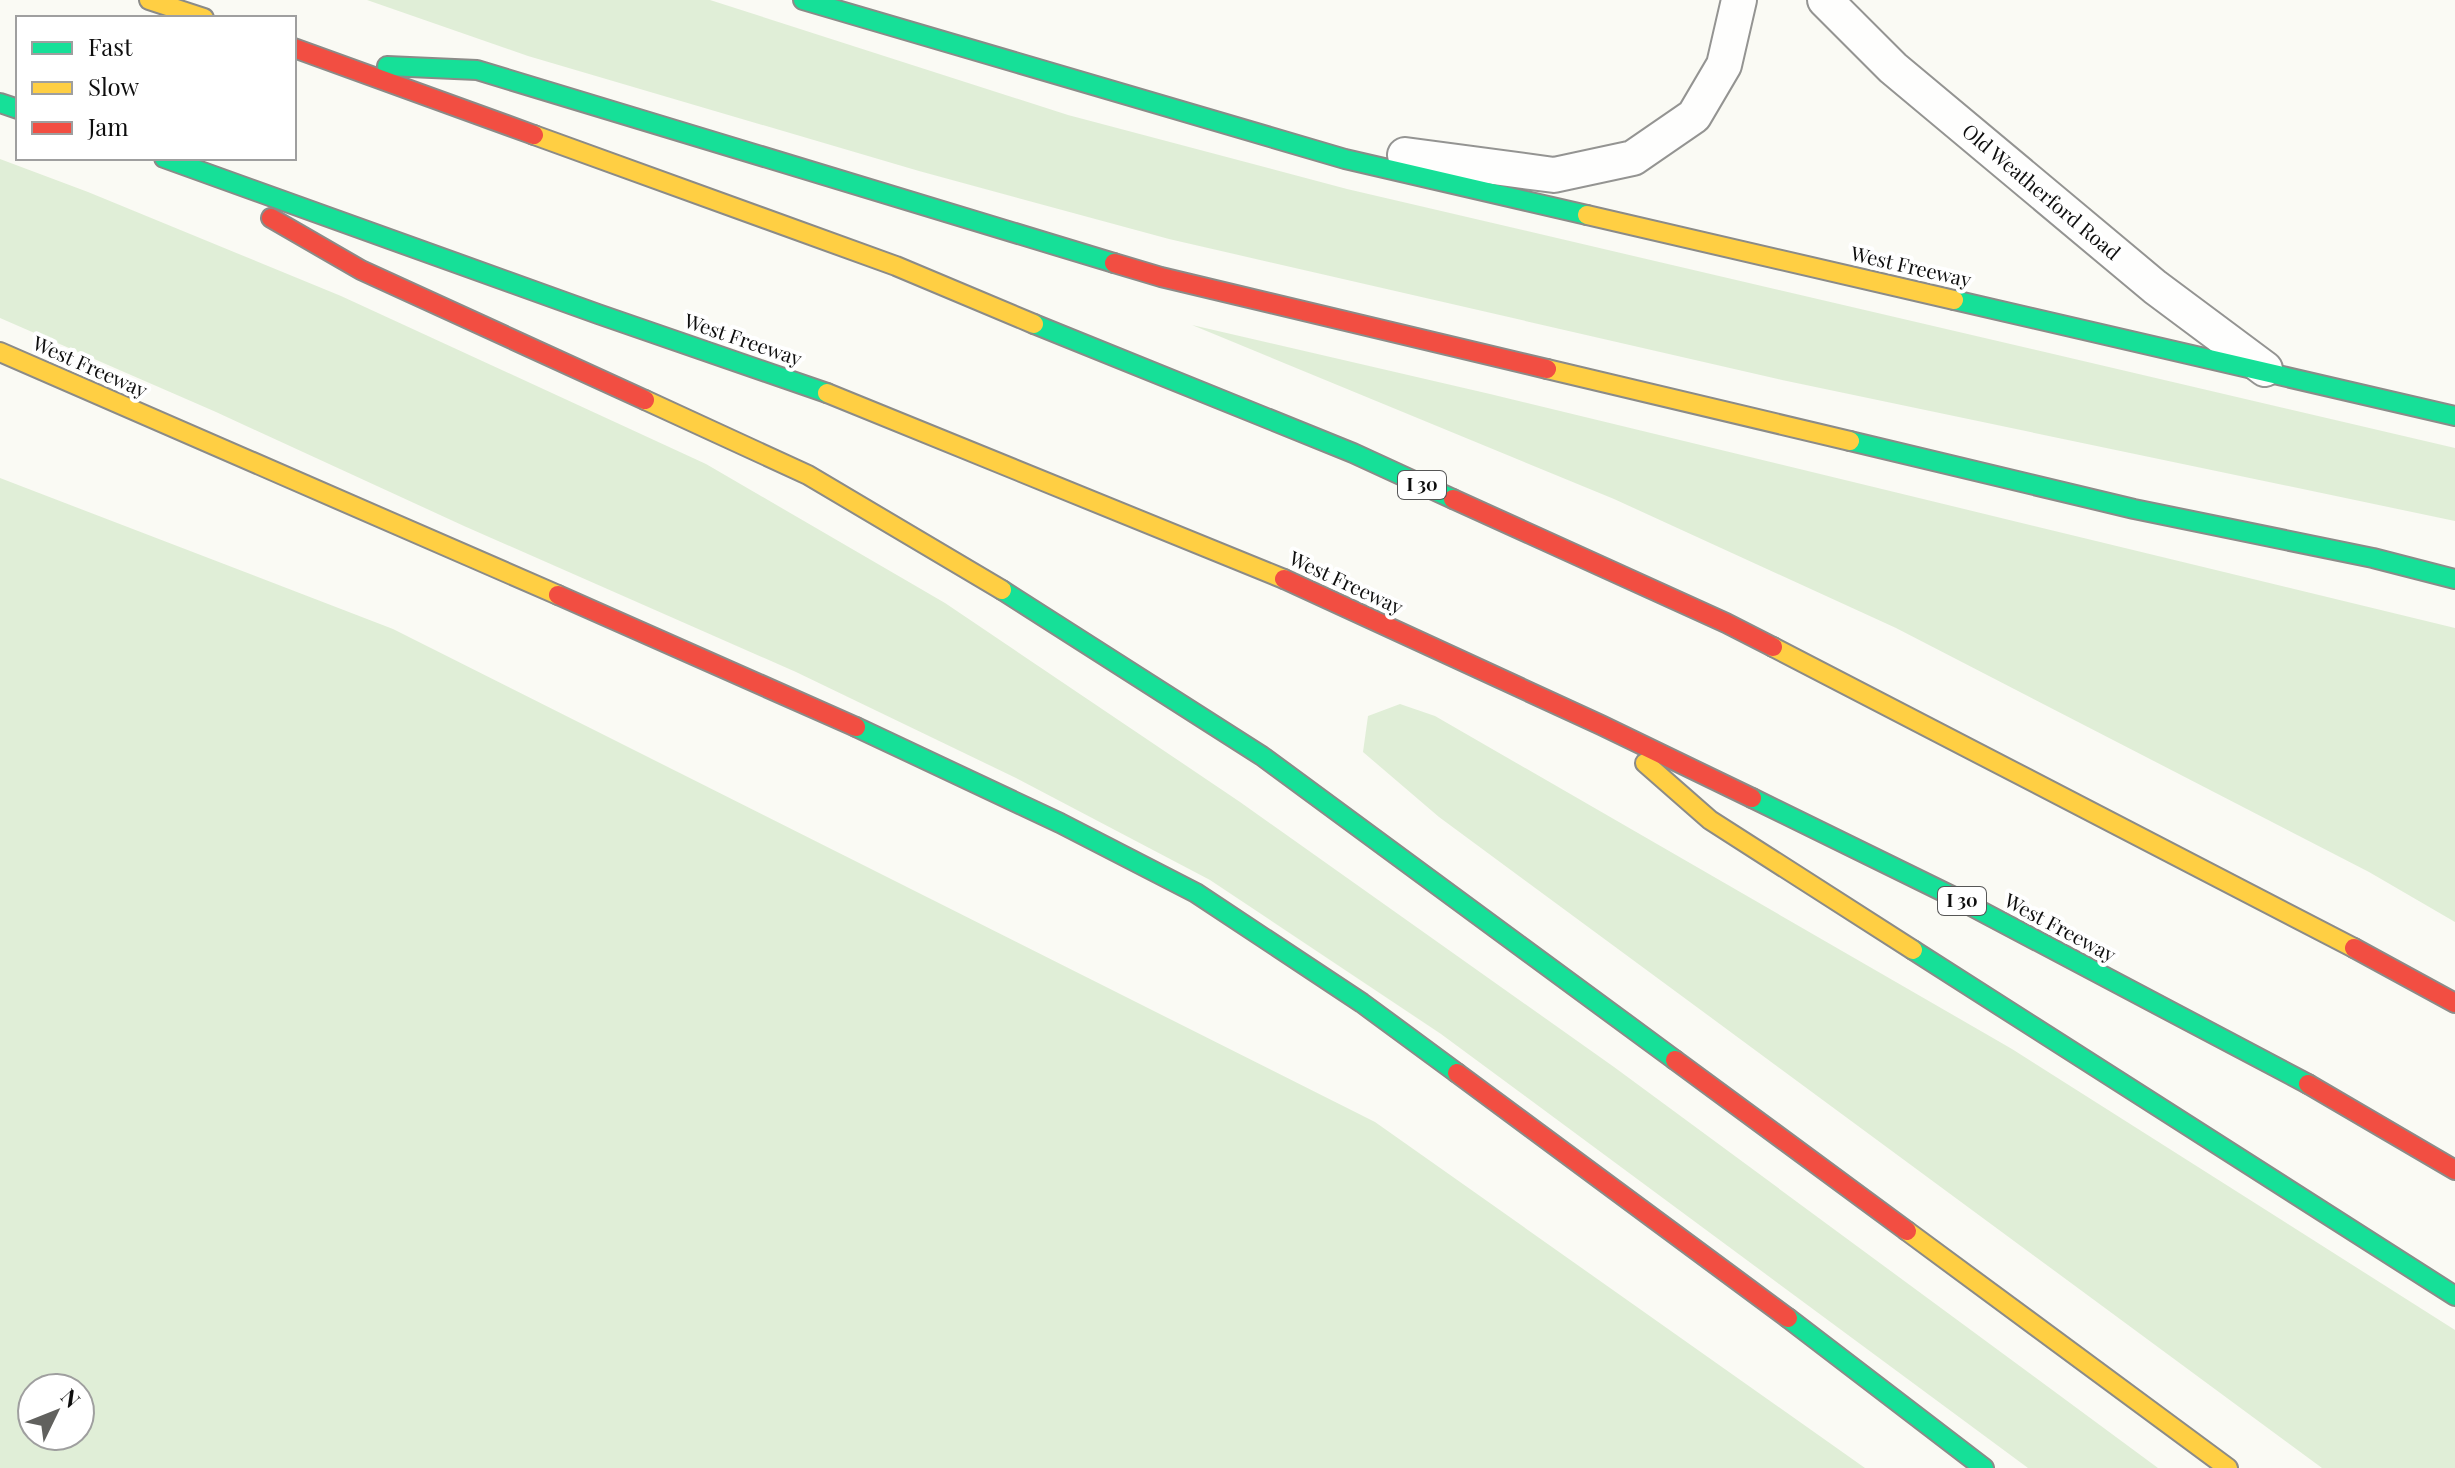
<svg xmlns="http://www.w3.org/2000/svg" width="2455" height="1468" font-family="'Playfair Display',serif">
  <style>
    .green { fill: #e0eed7; fill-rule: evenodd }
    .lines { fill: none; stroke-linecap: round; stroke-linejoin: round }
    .street-casing { stroke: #949492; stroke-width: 38 }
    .fast-casing { stroke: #8b8b88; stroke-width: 22 }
    .slow-casing { stroke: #8b8b88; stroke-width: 22 }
    .jam-casing { stroke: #8b8b88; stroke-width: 22 }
    .street { stroke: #fefefd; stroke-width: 34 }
    .fast { stroke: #16e098; stroke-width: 18 }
    .slow { stroke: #ffcf43; stroke-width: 18 }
    .jam { stroke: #f24e42; stroke-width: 18 }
    .labels { text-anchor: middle; stroke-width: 8; stroke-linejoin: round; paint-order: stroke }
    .shield { fill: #fff; stroke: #565656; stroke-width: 2 }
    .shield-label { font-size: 18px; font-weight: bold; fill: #0e0e0e }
    .street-label { font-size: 20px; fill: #0e0e0e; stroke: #fff }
  </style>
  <rect width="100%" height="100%" fill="#fafaf4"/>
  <path class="green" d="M367,0H710L1068,115L1347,189L2455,448V521L1782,380L1169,239L919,171L528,56Z
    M0,159L88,192L341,296L706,464L945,603L1240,802L1614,1067L2158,1468H2028L1441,1034L1210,880L1016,778L796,672L464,526L216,412L0,318Z
    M1192,325L1490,394L2455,628V922L2369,872L1896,628L1614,499Z
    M0,478L393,629L1375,1122L1865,1468H0ZM32,1388H80V1436H32Z
    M1400,704L1435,716L2012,1049L2455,1330V1468H2322L1439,817L1363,752L1368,716Z"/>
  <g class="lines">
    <defs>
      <path id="street" d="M1825,0L1893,68L2155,287L2265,369
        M1405,155L1554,175L1633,158L1694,116L1724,65L1739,0"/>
      <path id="fast" d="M803,0L1345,159L1587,215
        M387,66L477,70L1114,263
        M0,103L18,109
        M164,158L598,314L827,393
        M1954,300L2455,416
        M1034,324L1353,453L1453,499
        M1850,441L2134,509L2373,558L2455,579
        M1002,590L1262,756L1675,1060
        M856,727L1060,823L1196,893L1362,1003L1457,1073
        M1752,798L1956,898L2308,1084
        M1913,950L2455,1296
        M1788,1318L1984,1468"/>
      <path id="slow" d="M149,0L204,18
        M534,135L896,266L1034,324
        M1587,215L1954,300
        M0,352L558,595
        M1547,369L1850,441
        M827,393L1284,579
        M645,400L808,475L1002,590
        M1773,647L2354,948
        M1645,763L1710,820L1913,950
        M1907,1231L2228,1468"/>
      <path id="jam" d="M294,48L534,135
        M271,218L361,270L645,400
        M1114,263L1161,277L1547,369
        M1453,499L1726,623L1773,647
        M1284,579L1601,725L1752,798
        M558,595L856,727
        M2354,948L2455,1003
        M1675,1060L1907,1231
        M1457,1073L1788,1318
        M2308,1084L2455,1170"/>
    </defs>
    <use href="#street" class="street-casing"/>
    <use href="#fast" class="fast-casing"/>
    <use href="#slow" class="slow-casing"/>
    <use href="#jam" class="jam-casing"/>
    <use href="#street" class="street"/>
    <use href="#fast" class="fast"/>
    <use href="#slow" class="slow"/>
    <use href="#jam" class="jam"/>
  </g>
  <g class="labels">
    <g class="shield">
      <rect x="1398" y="471" width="48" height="28" rx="6"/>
      <rect x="1938" y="887" width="48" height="28" rx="6"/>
    </g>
    <g class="shield-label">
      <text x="1422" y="491">I 30</text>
      <text x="1962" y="907">I 30</text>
    </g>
    <g class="street-label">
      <text transform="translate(2041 192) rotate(40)" y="7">Old Weatherford Road</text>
      <text transform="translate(1911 267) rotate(13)" y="7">West Freeway</text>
      <text transform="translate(743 340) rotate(19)" y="7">West Freeway</text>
      <text transform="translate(90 367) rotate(24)" y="7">West Freeway</text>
      <text transform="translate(1346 583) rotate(25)" y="7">West Freeway</text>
      <text transform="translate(2060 928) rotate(28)" y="7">West Freeway</text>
    </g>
  </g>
  <rect x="16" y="16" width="280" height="144" fill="#ffffff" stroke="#9f9f9f" stroke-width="2"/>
  <rect x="32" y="42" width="40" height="12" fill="#16e098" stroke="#9f9f9f" stroke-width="2"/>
  <text x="88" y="56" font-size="24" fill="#0e0e0e">Fast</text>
  <rect x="32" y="82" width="40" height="12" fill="#ffcf43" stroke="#9f9f9f" stroke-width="2"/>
  <text x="88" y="96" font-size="24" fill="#0e0e0e">Slow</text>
  <rect x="32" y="122" width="40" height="12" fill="#f24e42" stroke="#9f9f9f" stroke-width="2"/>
  <text x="88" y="136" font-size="24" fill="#0e0e0e">Jam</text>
  <g transform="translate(56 1412) rotate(47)"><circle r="38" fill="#ffffff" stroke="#9f9f9f" stroke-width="2"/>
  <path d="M0-6L14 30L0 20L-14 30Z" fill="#61615e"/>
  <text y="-12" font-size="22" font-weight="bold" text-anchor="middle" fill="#0e0e0e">N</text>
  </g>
</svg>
